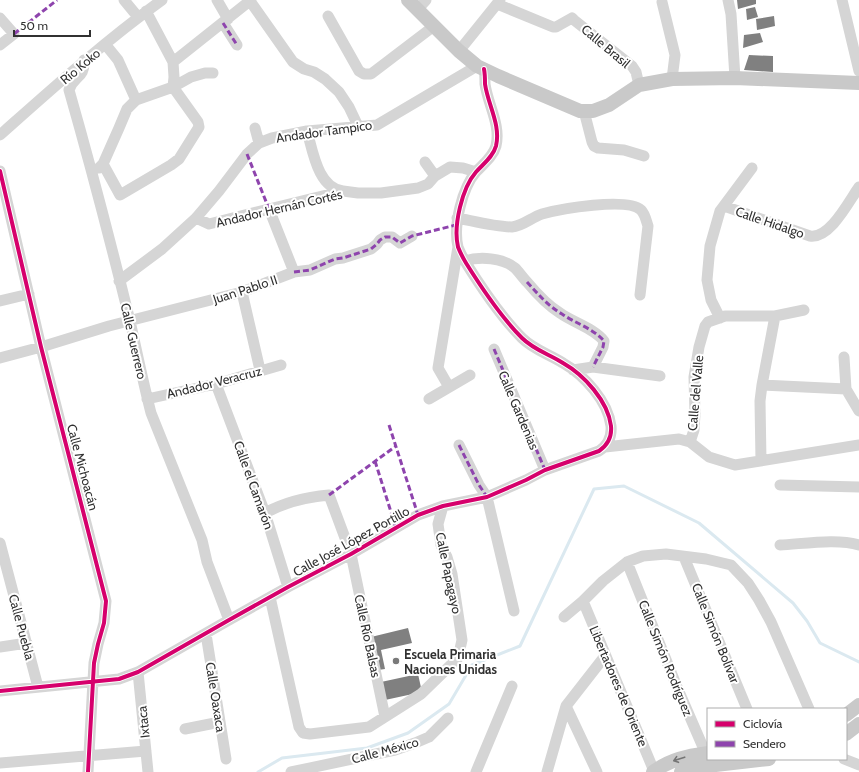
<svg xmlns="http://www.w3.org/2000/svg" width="859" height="772" font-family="Cabin,sans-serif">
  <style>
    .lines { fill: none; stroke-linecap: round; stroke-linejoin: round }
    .stream { stroke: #dbe9f0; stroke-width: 3 }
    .building { fill: #808080 }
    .minor { stroke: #d5d5d5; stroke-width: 11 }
    .major { stroke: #c9c9c9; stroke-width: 14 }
    .quiet { stroke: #8e44ad; stroke-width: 3; stroke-dasharray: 6 3; stroke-linecap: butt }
    .cycleway-casing { stroke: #fff; stroke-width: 6 }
    .cycleway { stroke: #d6006c; stroke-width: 4 }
    .oneway { stroke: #757575 }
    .poi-dot { fill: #797979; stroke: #fff; stroke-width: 1.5 }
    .labels { text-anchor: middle; stroke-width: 4; stroke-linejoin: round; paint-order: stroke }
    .street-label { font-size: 13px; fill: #313131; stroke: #fff }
    .poi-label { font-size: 13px; font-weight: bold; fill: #313131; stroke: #fff; text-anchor: start }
  </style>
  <rect width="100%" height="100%" fill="#fff"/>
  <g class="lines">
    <path class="stream" d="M258,772L282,758L367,748L408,733L449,704L472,665L520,646L594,489L624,486L699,523L793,603L807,621L820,643L859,662"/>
  </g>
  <path class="building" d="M737,0H756V4L738,9Z
    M755,7L758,17L747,20L746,9Z
    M774,16L775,26L757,30L756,19Z
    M760,33L763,42L743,48L744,35Z
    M749,55L773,56V72L744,70Z
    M408,628L412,643L381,650L385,669L378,670L371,637Z
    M418,674L422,692L385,700L381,682Z"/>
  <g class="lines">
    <path class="minor" d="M124,0L138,17
      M217,0L228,19
      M728,0L731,14L735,78
      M842,0L859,71
      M250,1L293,62L304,69L314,72L325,79L339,92L349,107L358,126
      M662,2L675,55L672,79
      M497,4L553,27H556L572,18L574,20L632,66L636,72L639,85
      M417,10L426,0
      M328,16L359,71L364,74H371L434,26
      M0,18L14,34L0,45
      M223,23L237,45
      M105,44L118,60L136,100
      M459,51L500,0
      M84,60C85,79 74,75 69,90C91,167 111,244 130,321C137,352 143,382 151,413L202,540L207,562L229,620
      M173,62L251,0
      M584,111L592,142L594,146L598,148L624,150L644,156
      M255,128L259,143
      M307,131C313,152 318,188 343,191
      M0,135C53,88 105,41 162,0
      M425,162L435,176
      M103,164L120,195L171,165L179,159L199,127L198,122L173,87L174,77L173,62L146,11
      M99,168L103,164L119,128L127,109L136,100L173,87L191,77L205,73H213
      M0,171L41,347L106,601L104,623L98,644L94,663L88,772
      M724,206L810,236C830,239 849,201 859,187
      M269,209L294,272
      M196,218L209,224L269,209L343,191L358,193H381L418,188L428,184L435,176L450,167L463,168L476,172
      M457,218C473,221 496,227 512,227C523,226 532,217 542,214C560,209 627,197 641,210C645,214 646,220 648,226L640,295
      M465,261C480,256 503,258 515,268C519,272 523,278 527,282C537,294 547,305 560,313C574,323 594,328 604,341L603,347L593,367
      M119,281L162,249L196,218L219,191L247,154L259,143L272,138L307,131L377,125L477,66
      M242,292L260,370
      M0,301L29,294
      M720,318L711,300L707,280L710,246L720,211L752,168
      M494,349L545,470
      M844,357L846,389
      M0,358L41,347L109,326L242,292L294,272L310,270L335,259L343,258L371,249L377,244L380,240L385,237H392L400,243L412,236
      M573,370L593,367L660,376
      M216,384L265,513L288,587
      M762,385L846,389
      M449,387L438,368L458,247
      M846,389L859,411
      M147,399L216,384L281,365
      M429,399L470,375
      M690,442L694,430L695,414L694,377L699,347L705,326L708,322L725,316H775L804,310
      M459,445L479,485L487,497L514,611
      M605,447L679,439L690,442L709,457L735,465L859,445
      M761,461L760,401L762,385L775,316
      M780,485L859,487
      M265,513C285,502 307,497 329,495L351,554L385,717
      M0,543L38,687
      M780,545C802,544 838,538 859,545
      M684,557L747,709
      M627,562L677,687L706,754
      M270,597L299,727L303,733L310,734L369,727L421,694L458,658L462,640L452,574L447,557L441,545L438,524L443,506
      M583,601L654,771
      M564,617L583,601L603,581L627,562L643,556L666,554L706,559L731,565L748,583L759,600L771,622L809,709
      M206,634L226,759
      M0,647L27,643
      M138,672L148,772
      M0,691L119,679L138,672L229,620L288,587L351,554L418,515L443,506L487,497L526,480L545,470L599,451C608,445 612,437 611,426C608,401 584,375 563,363C549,354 534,350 522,338C502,318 481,287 466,263C463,258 460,252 458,247C453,226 462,188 476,172C483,164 493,157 496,146C501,125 488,105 485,84C485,79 485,74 484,69
      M566,706L597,772
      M185,729L220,722
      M844,759L859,765
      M0,763L146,751
      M291,772L395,750L415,743L429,737L448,718
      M476,772L512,686
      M547,772L566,706L605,656"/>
    <path class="major" d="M408,0L459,51L477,66L498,76L580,111H593L609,105L639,85L672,79L735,78L859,83
      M846,715L859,705
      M846,734L859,724
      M653,772C671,759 687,756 708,753
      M681,772L707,766L769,759"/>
    <path class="quiet" d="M223,23L237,45
      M14,34L57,0
      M247,154L269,209
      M294,272L310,270L335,259L343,258L371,249L377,244L380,240L385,237H392L400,243L412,236L456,225
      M527,282C538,294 548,306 562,314C575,323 594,329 604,341L603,347L593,367
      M494,349L545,470
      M389,425L418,515
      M459,445L479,485L487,497
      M375,461L396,528
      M329,495L396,446"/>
    <defs>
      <path id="cycleway" d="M0,171L41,347L106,601L104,623L98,644L94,663L88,772
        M0,691L119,679L138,672L229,620L288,587L351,554L418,515L443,506L487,497L526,480L545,470L599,451C608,445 612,437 611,426C608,401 584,375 563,363C549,354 534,350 522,338C502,318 481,287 466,263C463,258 460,252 458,247C453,226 462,188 476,172C483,164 493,157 496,146C501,125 488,105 485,84C485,79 485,74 484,69"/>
    </defs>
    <use href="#cycleway" class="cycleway-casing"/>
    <use href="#cycleway" class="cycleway"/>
  </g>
  <defs><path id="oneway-shaft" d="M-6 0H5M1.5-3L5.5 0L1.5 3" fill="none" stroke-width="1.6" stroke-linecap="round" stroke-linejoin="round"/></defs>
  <use class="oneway" href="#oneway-shaft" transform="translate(679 759) rotate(162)"/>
  <circle class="poi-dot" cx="396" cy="661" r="4"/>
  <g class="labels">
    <g class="street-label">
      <text transform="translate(606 46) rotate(40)" y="5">Calle Brasil</text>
      <text transform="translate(80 66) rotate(-40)" y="5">Río Koko</text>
      <text transform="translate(324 131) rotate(-8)" y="5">Andador Tampico</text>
      <text transform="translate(279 208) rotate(-13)" y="5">Andador Hernán Cortés</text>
      <text transform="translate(770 222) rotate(19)" y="5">Calle Hidalgo</text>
      <text transform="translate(245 289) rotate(-18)" y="5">Juan Pablo II</text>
      <text transform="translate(134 341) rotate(77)" y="5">Calle Guerrero</text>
      <text transform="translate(214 382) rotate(-14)" y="5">Andador Veracruz</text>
      <text transform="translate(695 393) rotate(-85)" y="5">Calle del Valle</text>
      <text transform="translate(519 410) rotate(67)" y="5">Calle Gardenias</text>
      <text transform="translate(83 467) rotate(75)" y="5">Calle Michoacán</text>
      <text transform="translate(254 485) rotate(70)" y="5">Calle el Camarón</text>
      <text transform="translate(351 541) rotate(-29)" y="5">Calle José López Portillo</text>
      <text transform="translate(449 573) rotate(78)" y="5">Calle Papagayo</text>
      <text transform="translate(22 627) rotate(75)" y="5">Calle Puebla</text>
      <text transform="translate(716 633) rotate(68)" y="5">Calle Simón Bolívar</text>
      <text transform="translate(368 636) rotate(78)" y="5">Calle Río Balsas</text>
      <text transform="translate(666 658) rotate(68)" y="5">Calle Simón Rodríguez</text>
      <text transform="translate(619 686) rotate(67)" y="5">Libertadores de Oriente</text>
      <text transform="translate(216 697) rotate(81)" y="5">Calle Oaxaca</text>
      <text transform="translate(143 722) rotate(-96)" y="5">Ixtaca</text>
      <text transform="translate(385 750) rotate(-15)" y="5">Calle México</text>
    </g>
    <g class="poi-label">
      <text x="404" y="659">Escuela Primaria<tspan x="404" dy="15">Naciones Unidas</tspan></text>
    </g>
  </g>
  <rect x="707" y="708" width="140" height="52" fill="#ffffff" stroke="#adadad"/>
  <rect x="715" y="721" width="20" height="6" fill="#d6006c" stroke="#adadad"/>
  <text x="743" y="728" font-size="12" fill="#313131">Ciclovía</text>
  <rect x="715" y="741" width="20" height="6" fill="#8e44ad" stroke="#adadad"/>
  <text x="743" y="748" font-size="12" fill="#313131">Sendero</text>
  <path d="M14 30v6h76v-6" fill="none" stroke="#313131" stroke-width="2"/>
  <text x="20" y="30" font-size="12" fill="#313131" stroke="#ffffff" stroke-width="3" paint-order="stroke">50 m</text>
</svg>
